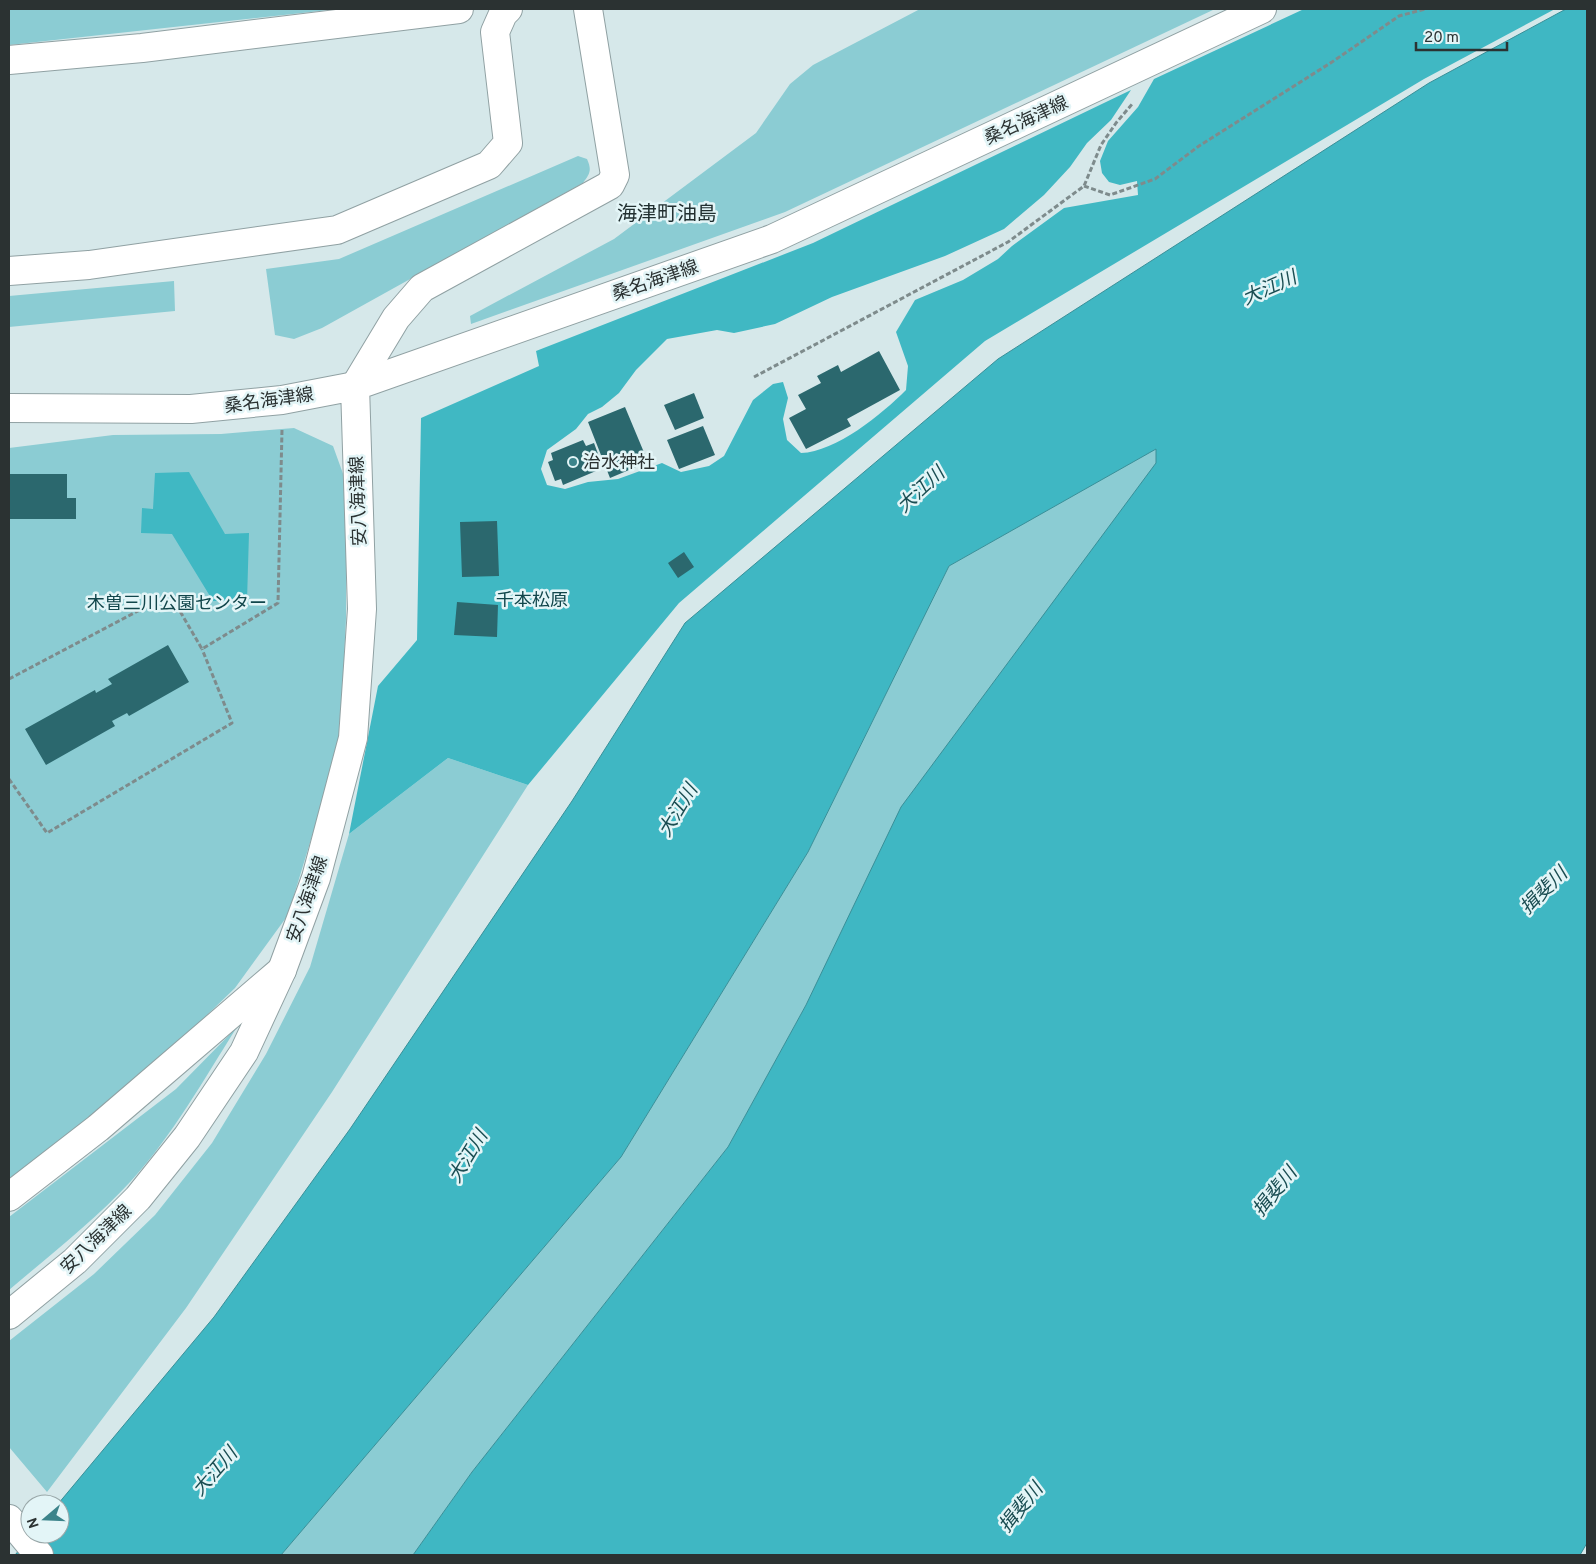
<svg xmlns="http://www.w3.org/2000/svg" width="1596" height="1564" font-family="Overpass,'Noto Sans JP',sans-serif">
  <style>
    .green { fill: #8bccd3 }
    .forest { fill: #40b8c3 }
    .water { fill: #3fb7c3; stroke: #398f98 }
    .building { fill: #2b686e }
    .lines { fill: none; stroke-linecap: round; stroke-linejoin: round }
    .minor-casing { stroke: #90a1a3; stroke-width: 30 }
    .major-casing { stroke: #90a1a3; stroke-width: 30 }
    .path { stroke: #7e8b8c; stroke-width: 3; stroke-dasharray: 5 2.5; stroke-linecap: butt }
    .minor { stroke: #fff; stroke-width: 28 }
    .major { stroke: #fff; stroke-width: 28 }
    .poi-dot { fill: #3c848b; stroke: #e3f5f7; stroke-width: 2 }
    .labels { text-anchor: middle; stroke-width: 5; stroke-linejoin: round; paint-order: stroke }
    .street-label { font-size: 18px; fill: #2b3232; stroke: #e3f5f7 }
    .poi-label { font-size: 18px; fill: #2b3232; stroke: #e3f5f7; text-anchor: start }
    .park-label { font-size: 18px; fill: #11464b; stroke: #e3f5f7 }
    .water-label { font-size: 19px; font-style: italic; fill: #1a4d52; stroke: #e3f5f7 }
    .quarter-label { font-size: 20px; fill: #212f30; stroke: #e3f5f7 }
  </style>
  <rect width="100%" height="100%" fill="#d6e8ea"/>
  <path class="green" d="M9,9H338L9,45Z
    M920,9H1215L785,212L471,324L470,316L614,239L756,133L790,84L813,65Z
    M578,156L587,159C592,170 590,174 583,183L322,328L294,339L275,335L266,269L339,259Z
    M174,281L175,311L9,327V296Z
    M294,428L333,446L346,482V618L340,744L288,915L235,988L118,1101L9,1179V448L113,435L221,434Z
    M1156,448V463L806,1005L728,1147L472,1472L413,1555H281L621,1157L808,852L949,566Z
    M448,758L528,785L332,1092L186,1308L47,1492L9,1447V1341L94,1274L155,1215L212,1143L266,1054L310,967L349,834Z
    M237,1027C204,1079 173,1135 131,1181C94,1221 50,1255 9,1290V1217L176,1089Z"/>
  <path class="forest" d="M1304,9H1555L1424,79L985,341L679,603L528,785L448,758L349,834L378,686L417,640L421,418L539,366L536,351L813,243L1131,90L1111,120L1087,143L1070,167L1044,195L1004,229L945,256L832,297L775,324L734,333L717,330L667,339L636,370L619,393L602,407L588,414L576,429L547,450L541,469L547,485L565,489L588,482L618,479L662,463L681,472L709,466L724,456L753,400L773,384L783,382L788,398L783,419L787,440L801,453C836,452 882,414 906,390L908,366L896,332L915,300L963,280L998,259L1012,246L1064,208L1138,195L1137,181L1120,185L1109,182L1102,173L1100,161L1108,141L1138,107L1154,79Z
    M189,472L225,534L249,533L247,601H213L172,534L141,533L142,508L153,509L155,473Z"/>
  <path class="water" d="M1566,9H1587V1543L1580,1555H413L472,1472L728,1147L806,1005L901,807L1156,463V449L949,566L808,852L621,1157L281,1555H15L33,1534H60V1504H58L214,1317L350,1129L572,801L685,623L998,359L1429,83Z"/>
  <path class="building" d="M879,351L900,390L847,419L851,426L806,449L789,418L806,409L798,395L821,383L817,376L838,365L841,372Z
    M694,393L704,418L675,430L664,405Z
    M625,407L648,462L610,478L588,422Z
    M703,426L715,455L679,469L667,440Z
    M583,440L586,446L594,443L601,462L594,465L596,471L563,485L561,479L555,481L548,462L553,460L551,453Z
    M9,474H67V498H76V519H9Z
    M497,521L499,576L462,577L460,522Z
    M684,552L694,567L678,578L668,563Z
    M457,602L498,605L497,637L454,635Z
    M168,645L189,682L129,716L127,713L112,721L115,726L46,765L25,729L95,690L96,693L112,684L108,679Z"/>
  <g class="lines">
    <defs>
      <path id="minor" d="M9,60L142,48L459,9
        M9,271L89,265L337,230L489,165L508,143L495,32L503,14L508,9
        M355,386L396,318L422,288L610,185L615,175L588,9
        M9,1197L98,1128L282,970"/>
      <path id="major" d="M9,408L191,409L282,400L355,386L772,239L1262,9
        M9,1315L75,1261L138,1198L187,1137L244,1052L282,970L316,878L353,738L362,609L355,386
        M9,1519L39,1555"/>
    </defs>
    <use href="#minor" class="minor-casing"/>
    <use href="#major" class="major-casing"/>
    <path class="path" d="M1084,186L1110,195L1155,179L1199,146L1332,62L1399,16L1425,9
      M754,377L1008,242L1084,186L1101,145L1116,123L1133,103
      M9,679L170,594L202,649L278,603L282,430
      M9,779L47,833L232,723L202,649"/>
    <use href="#minor" class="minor"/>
    <use href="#major" class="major"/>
  </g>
  <circle class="poi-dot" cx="573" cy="462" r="5"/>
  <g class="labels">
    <g class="street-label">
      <text transform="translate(1026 120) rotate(-25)" y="6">桑名海津線</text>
      <text transform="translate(655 280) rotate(-19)" y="6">桑名海津線</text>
      <text transform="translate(269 400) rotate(-8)" y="6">桑名海津線</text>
      <text transform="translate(358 501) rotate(-92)" y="6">安八海津線</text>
      <text transform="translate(307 899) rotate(-71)" y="6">安八海津線</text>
      <text transform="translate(96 1239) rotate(-44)" y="6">安八海津線</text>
    </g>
    <g class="poi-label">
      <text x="583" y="468">治水神社</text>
    </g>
    <g class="park-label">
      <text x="532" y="606">千本松原</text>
      <text x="177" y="609">木曽三川公園センター</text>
    </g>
    <g class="water-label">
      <text transform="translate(1269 287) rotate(-24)" y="7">大江川</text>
      <text transform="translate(920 489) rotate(-43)" y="7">大江川</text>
      <text transform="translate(677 810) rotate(-59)" y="7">大江川</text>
      <text transform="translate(1543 890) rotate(-45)" y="7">揖斐川</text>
      <text transform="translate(467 1156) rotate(-59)" y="7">大江川</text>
      <text transform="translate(1274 1191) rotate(-51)" y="7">揖斐川</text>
      <text transform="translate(214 1471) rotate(-49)" y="7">大江川</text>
      <text transform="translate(1020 1507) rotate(-51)" y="7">揖斐川</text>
    </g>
    <g class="quarter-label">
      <text x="667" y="220">海津町油島</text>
    </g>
  </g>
  <rect width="1596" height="1564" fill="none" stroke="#2b3232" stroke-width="20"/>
  <g transform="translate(45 1519) rotate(251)"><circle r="24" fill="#e3f5f7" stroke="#99a7a8"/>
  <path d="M0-4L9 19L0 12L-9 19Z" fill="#3c848b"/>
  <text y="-8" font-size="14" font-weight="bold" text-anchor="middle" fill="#2b3232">N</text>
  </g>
  <path d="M1416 42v8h91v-8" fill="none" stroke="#2b3232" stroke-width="2.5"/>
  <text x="1424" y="42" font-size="15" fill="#2b3232" stroke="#e3f5f7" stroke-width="4" paint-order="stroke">20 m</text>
</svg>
